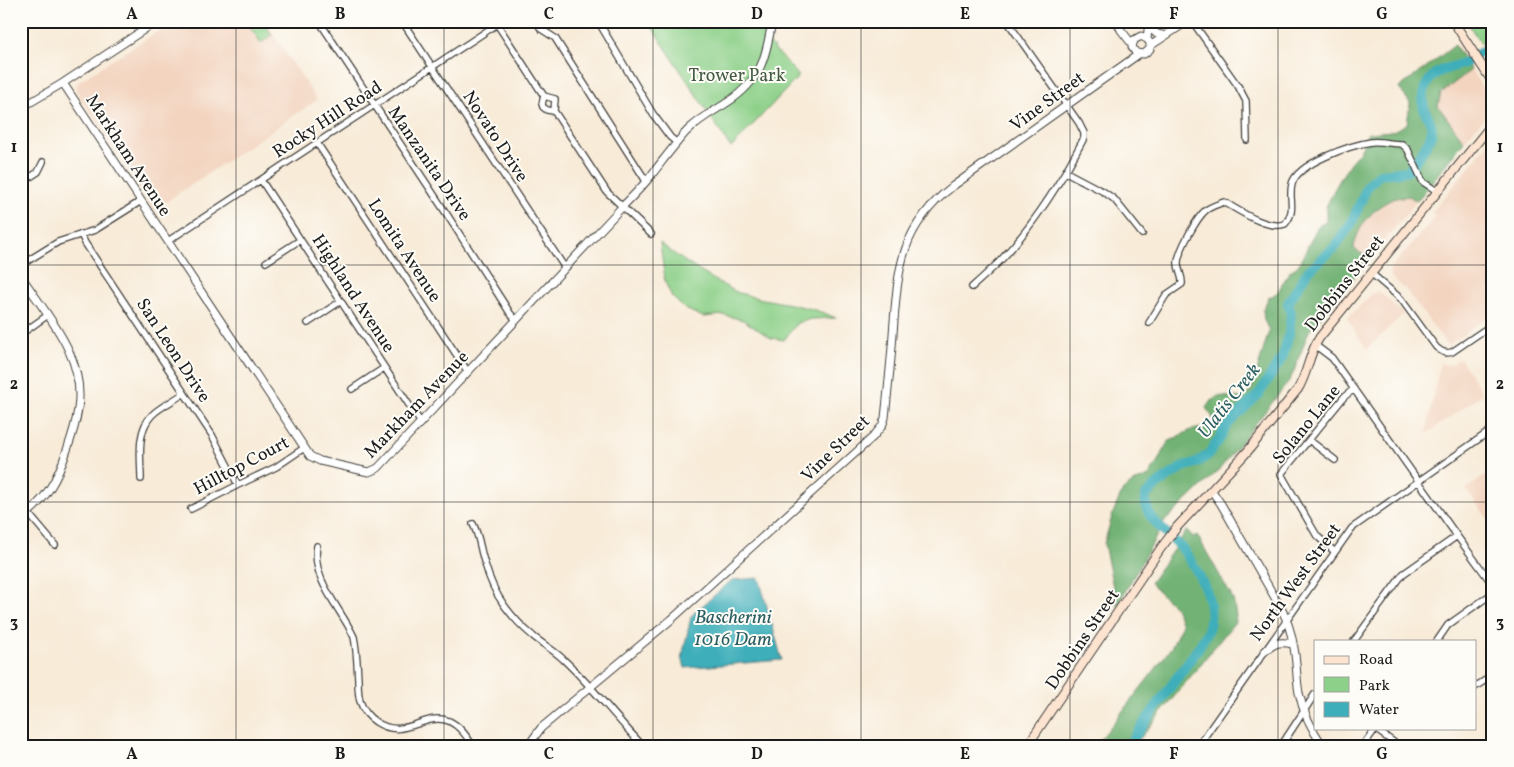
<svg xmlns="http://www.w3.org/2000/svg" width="1514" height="767" font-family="Vollkorn,serif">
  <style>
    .built { fill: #f3d4bf }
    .green { fill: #8dd089; stroke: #547652 }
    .forest { fill: #72b275; stroke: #476748 }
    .water { fill: #3eaeba; stroke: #2d656b }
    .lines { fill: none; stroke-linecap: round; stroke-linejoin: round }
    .river { stroke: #3eaeba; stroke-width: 10 }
    .minor-casing { stroke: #3d3b38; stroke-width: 8 }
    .tertiary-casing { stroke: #3d3b38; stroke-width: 9 }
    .secondary-casing { stroke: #3d3b38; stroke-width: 10 }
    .minor { stroke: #fff; stroke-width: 5.5 }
    .tertiary { stroke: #fff; stroke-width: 7 }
    .secondary { stroke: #fde4d1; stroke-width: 8 }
    .grid { fill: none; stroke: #1c1c1c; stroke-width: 1; stroke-opacity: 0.55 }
    .labels { text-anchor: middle; stroke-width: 4; stroke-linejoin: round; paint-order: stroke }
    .park-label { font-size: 18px; fill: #445b42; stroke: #fdfcf7 }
    .street-label { font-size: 18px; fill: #1c1c1c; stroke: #fdfcf7 }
    .water-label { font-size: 19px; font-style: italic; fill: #2b5e63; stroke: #fdfcf7 }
    .neatline { fill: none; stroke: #1c1c1c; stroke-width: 2 }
    .grid-label { font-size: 16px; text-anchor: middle; font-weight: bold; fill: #1c1c1c }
  </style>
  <rect width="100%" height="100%" fill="#fdfcf7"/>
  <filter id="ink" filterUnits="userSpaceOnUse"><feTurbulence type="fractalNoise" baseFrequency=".02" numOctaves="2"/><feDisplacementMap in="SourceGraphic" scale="10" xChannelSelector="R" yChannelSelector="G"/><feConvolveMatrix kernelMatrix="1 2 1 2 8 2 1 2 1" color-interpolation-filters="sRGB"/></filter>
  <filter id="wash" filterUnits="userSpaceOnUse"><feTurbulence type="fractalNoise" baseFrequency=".0096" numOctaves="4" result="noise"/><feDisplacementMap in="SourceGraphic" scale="20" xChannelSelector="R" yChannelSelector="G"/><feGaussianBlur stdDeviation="1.12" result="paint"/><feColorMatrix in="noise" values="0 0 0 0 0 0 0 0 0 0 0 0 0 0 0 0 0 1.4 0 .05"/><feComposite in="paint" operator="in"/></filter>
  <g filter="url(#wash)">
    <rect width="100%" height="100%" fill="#f8ebd8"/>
    <path class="built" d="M174,21H265L317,100L154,210L75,89L78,82Z
      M1471,70L1492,102V109L1464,141L1438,106L1441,93Z
      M1493,137V294L1480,278L1493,295V313L1448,346L1406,290L1391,277L1390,269L1435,217L1432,212Z
      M1409,196L1417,201L1369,258L1354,249L1355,241L1359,229L1368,218L1384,204L1395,198Z
      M1379,291L1403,314L1367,349L1347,319L1373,293Z
      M1460,358L1483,394L1426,434L1440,363L1446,365L1453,364Z
      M1493,470V526L1466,489Z"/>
    <path class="green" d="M252,21H263L272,35L261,43L248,24Z
      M648,21H754L774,49L799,76L731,148Z
      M1466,21H1493V47L1487,52Z
      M660,243C679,258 697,270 718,282C725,286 732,290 739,293C771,303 805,303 836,318L811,319L797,323L784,340L771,338L743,320L724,315L703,317L685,309L672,297L665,282Z"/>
    <path class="forest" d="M1455,45L1471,70L1441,93L1438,106L1464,141L1417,201L1409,196C1404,197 1398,197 1393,199C1373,207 1356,228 1354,249L1369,258L1309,331C1302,347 1298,364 1290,380L1219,470L1165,521L1117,606L1104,544L1113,513L1123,490L1134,482L1149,476L1160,458L1168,442L1193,429L1214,427L1212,416L1206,408L1210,402L1218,396L1241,398L1251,391L1269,331L1264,320L1263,310L1268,298L1277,293L1290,271L1298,266L1318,226L1326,222V207L1334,190L1349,164L1360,151L1368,133L1393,131L1407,124L1410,103L1399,88Z
      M1187,530L1193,537L1197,535L1233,599L1236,616L1235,622L1134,746H1093L1104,735L1157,667L1172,646L1182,624L1175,607L1150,583Z"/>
    <path class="water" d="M759,578L782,660L685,668L682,657L691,617L694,613L732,580Z"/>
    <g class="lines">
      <path class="river" d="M1128,746L1199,647C1202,641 1206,636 1208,630C1215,608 1206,587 1195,568C1190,561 1186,552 1180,546C1166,531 1142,517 1146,495L1159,483L1183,467L1196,463L1208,455L1219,440L1226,426L1259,394L1283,356L1289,334L1291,314L1288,303L1307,272L1334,248L1351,224L1368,185L1380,174L1408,171C1415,159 1428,147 1431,135C1433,125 1430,121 1426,113C1420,101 1423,87 1432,77C1439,69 1454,67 1464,63C1474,58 1484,50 1493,43"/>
    </g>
  </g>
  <g filter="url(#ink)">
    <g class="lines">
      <defs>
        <path id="minor" d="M319,21L446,213L510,313L516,320
          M402,21L565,268
          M536,21L541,29L555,38L646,181
          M598,21L653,114L670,137L677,143
          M1114,21L1121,30
          M1192,21L1238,86L1246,101L1247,140
          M497,24L544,96L542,104L543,107L547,110L554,111
          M544,96L555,99L554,111L607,192L651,234
          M317,143L468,372
          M1066,172L1104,192L1114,199L1142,234
          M261,180L421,423
          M21,183L38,172L43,162
          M81,234L85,243L212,435L238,485
          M168,241L502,21
          M266,262L300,240
          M21,265L58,242L95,230L141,201
          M1371,273L1401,299L1436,347C1442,352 1445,354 1452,352L1493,324
          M972,287C981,279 991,270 1000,261C1034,225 1061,182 1084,138V133L1079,123L1007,21
          M308,323L341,301
          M1149,323L1166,295L1182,284C1183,276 1177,269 1178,262C1179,250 1197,217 1206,210C1212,206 1218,204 1224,202C1240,211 1267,230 1285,224C1297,210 1288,199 1292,184C1297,163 1352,145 1371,142C1382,141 1391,144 1402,144L1408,150L1423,182L1437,191
          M21,334L48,315
          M1315,345L1332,358L1457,536L1493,585
          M352,389L384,368
          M1309,440L1335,460
          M141,479C141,459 136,431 152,415C161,406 174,401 184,393
          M191,509L238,485L276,467L304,448
          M28,513L55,545
          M473,524C480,537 480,551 485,564C489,578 496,594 504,605C512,616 522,627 533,636C542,644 554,650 563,659C592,686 615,717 643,746
          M317,546C311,580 341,608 354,637C357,651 357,665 358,679C358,686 358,694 360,701C363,710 368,717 376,722C404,741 426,711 449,721C460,726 467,737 473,746
          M1335,552L1317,536L1281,474L1344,397L1354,389
          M1354,641L1403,574L1457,536
          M1437,641L1448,625L1493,593
          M1475,687L1493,675
          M1375,729L1399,746
          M1198,746L1352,528L1493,429
          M1281,746L1315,694
          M1363,746L1376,728"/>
        <path id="tertiary" d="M1149,27L1157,34L1162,35
          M1121,30L1132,44
          M1147,39L1141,36L1134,40L1132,47L1136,53L1144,54L1150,49V43L1147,39L1149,21
          M1150,46L1188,21
          M63,83L310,456L320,461L364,471L369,472L378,468L622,207C633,196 644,185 653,173C664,159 675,144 687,131C699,119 714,111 728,102C761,80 766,58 772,21
          M21,108L63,83L157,21
          M21,276C48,317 86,357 78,409C76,423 72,436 67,450C58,478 46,501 21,518
          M1212,491L1221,504L1282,610C1287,620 1291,632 1293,643C1297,659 1296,677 1299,693C1303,712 1312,730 1323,746
          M1264,652C1275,643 1278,641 1293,644
          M528,746L541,728L672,619L873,437L882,426L885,418C888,390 891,362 893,334C898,270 899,228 953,186L1139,54"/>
        <path id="secondary" d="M1453,21L1493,83
          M1027,746L1161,548L1177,527L1247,452L1298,389C1308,373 1309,352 1320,337L1493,123"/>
      </defs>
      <use href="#minor" class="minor-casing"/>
      <use href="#tertiary" class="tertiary-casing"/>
      <use href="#secondary" class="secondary-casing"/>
      <use href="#minor" class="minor"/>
      <use href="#tertiary" class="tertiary"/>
      <use href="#secondary" class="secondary"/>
    </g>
  </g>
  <path class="grid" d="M236,21V746M444,21V746M653,21V746M861,21V746M1070,21V746M1278,21V746M21,265H1493M21,502H1493"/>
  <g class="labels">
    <g class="park-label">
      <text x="737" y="81">Trower Park</text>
    </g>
    <g class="street-label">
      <text transform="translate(1047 101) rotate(-36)" y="6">Vine Street</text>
      <text transform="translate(327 119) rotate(-33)" y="6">Rocky Hill Road</text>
      <text transform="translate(496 136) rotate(57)" y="6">Novato Drive</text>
      <text transform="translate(129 155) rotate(57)" y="6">Markham Avenue</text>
      <text transform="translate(430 163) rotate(56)" y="6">Manzanita Drive</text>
      <text transform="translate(405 250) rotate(57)" y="6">Lomita Avenue</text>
      <text transform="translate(1344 283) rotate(-52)" y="6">Dobbins Street</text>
      <text transform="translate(354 293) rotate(57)" y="6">Highland Avenue</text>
      <text transform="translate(174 350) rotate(57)" y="6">San Leon Drive</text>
      <text transform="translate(416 404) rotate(-46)" y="6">Markham Avenue</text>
      <text transform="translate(1306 424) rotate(-51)" y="6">Solano Lane</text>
      <text transform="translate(835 448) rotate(-44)" y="6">Vine Street</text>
      <text transform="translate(241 465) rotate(-28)" y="6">Hilltop Court</text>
      <text transform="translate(1295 582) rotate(-54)" y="6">North West Street</text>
      <text transform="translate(1082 639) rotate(-56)" y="6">Dobbins Street</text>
    </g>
    <g class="water-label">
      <text transform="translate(1228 400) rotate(-52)" y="7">Ulatis Creek</text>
      <text x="733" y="623">Bascherini<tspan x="733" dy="22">1016 Dam</tspan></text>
    </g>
  </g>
  <rect width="1514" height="767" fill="none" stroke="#fdfcf7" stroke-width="55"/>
  <rect x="1314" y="640" width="162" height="90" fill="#fdfcf7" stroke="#a3a29f"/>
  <rect x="1324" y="656" width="25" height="8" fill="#fde4d1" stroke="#a3a29f"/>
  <text x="1359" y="664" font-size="15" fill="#1c1c1c">Road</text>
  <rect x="1324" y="677" width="25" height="15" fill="#8dd089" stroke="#a3a29f"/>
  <text x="1359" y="690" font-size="15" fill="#1c1c1c">Park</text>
  <rect x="1324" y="702" width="25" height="15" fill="#3eaeba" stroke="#a3a29f"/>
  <text x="1359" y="714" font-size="15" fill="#1c1c1c">Water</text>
  <rect x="28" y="28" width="1458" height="712" class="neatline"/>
  <g class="grid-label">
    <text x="132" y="19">A</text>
    <text x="340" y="19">B</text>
    <text x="549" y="19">C</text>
    <text x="757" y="19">D</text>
    <text x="965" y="19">E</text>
    <text x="1174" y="19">F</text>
    <text x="1382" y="19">G</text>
    <text x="14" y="152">1</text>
    <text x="1500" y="152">1</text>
    <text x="14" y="389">2</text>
    <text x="1500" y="389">2</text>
    <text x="14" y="627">3</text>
    <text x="1500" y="627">3</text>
    <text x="132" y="759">A</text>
    <text x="340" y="759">B</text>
    <text x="549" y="759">C</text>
    <text x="757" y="759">D</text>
    <text x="965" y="759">E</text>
    <text x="1174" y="759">F</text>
    <text x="1382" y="759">G</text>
  </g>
</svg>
